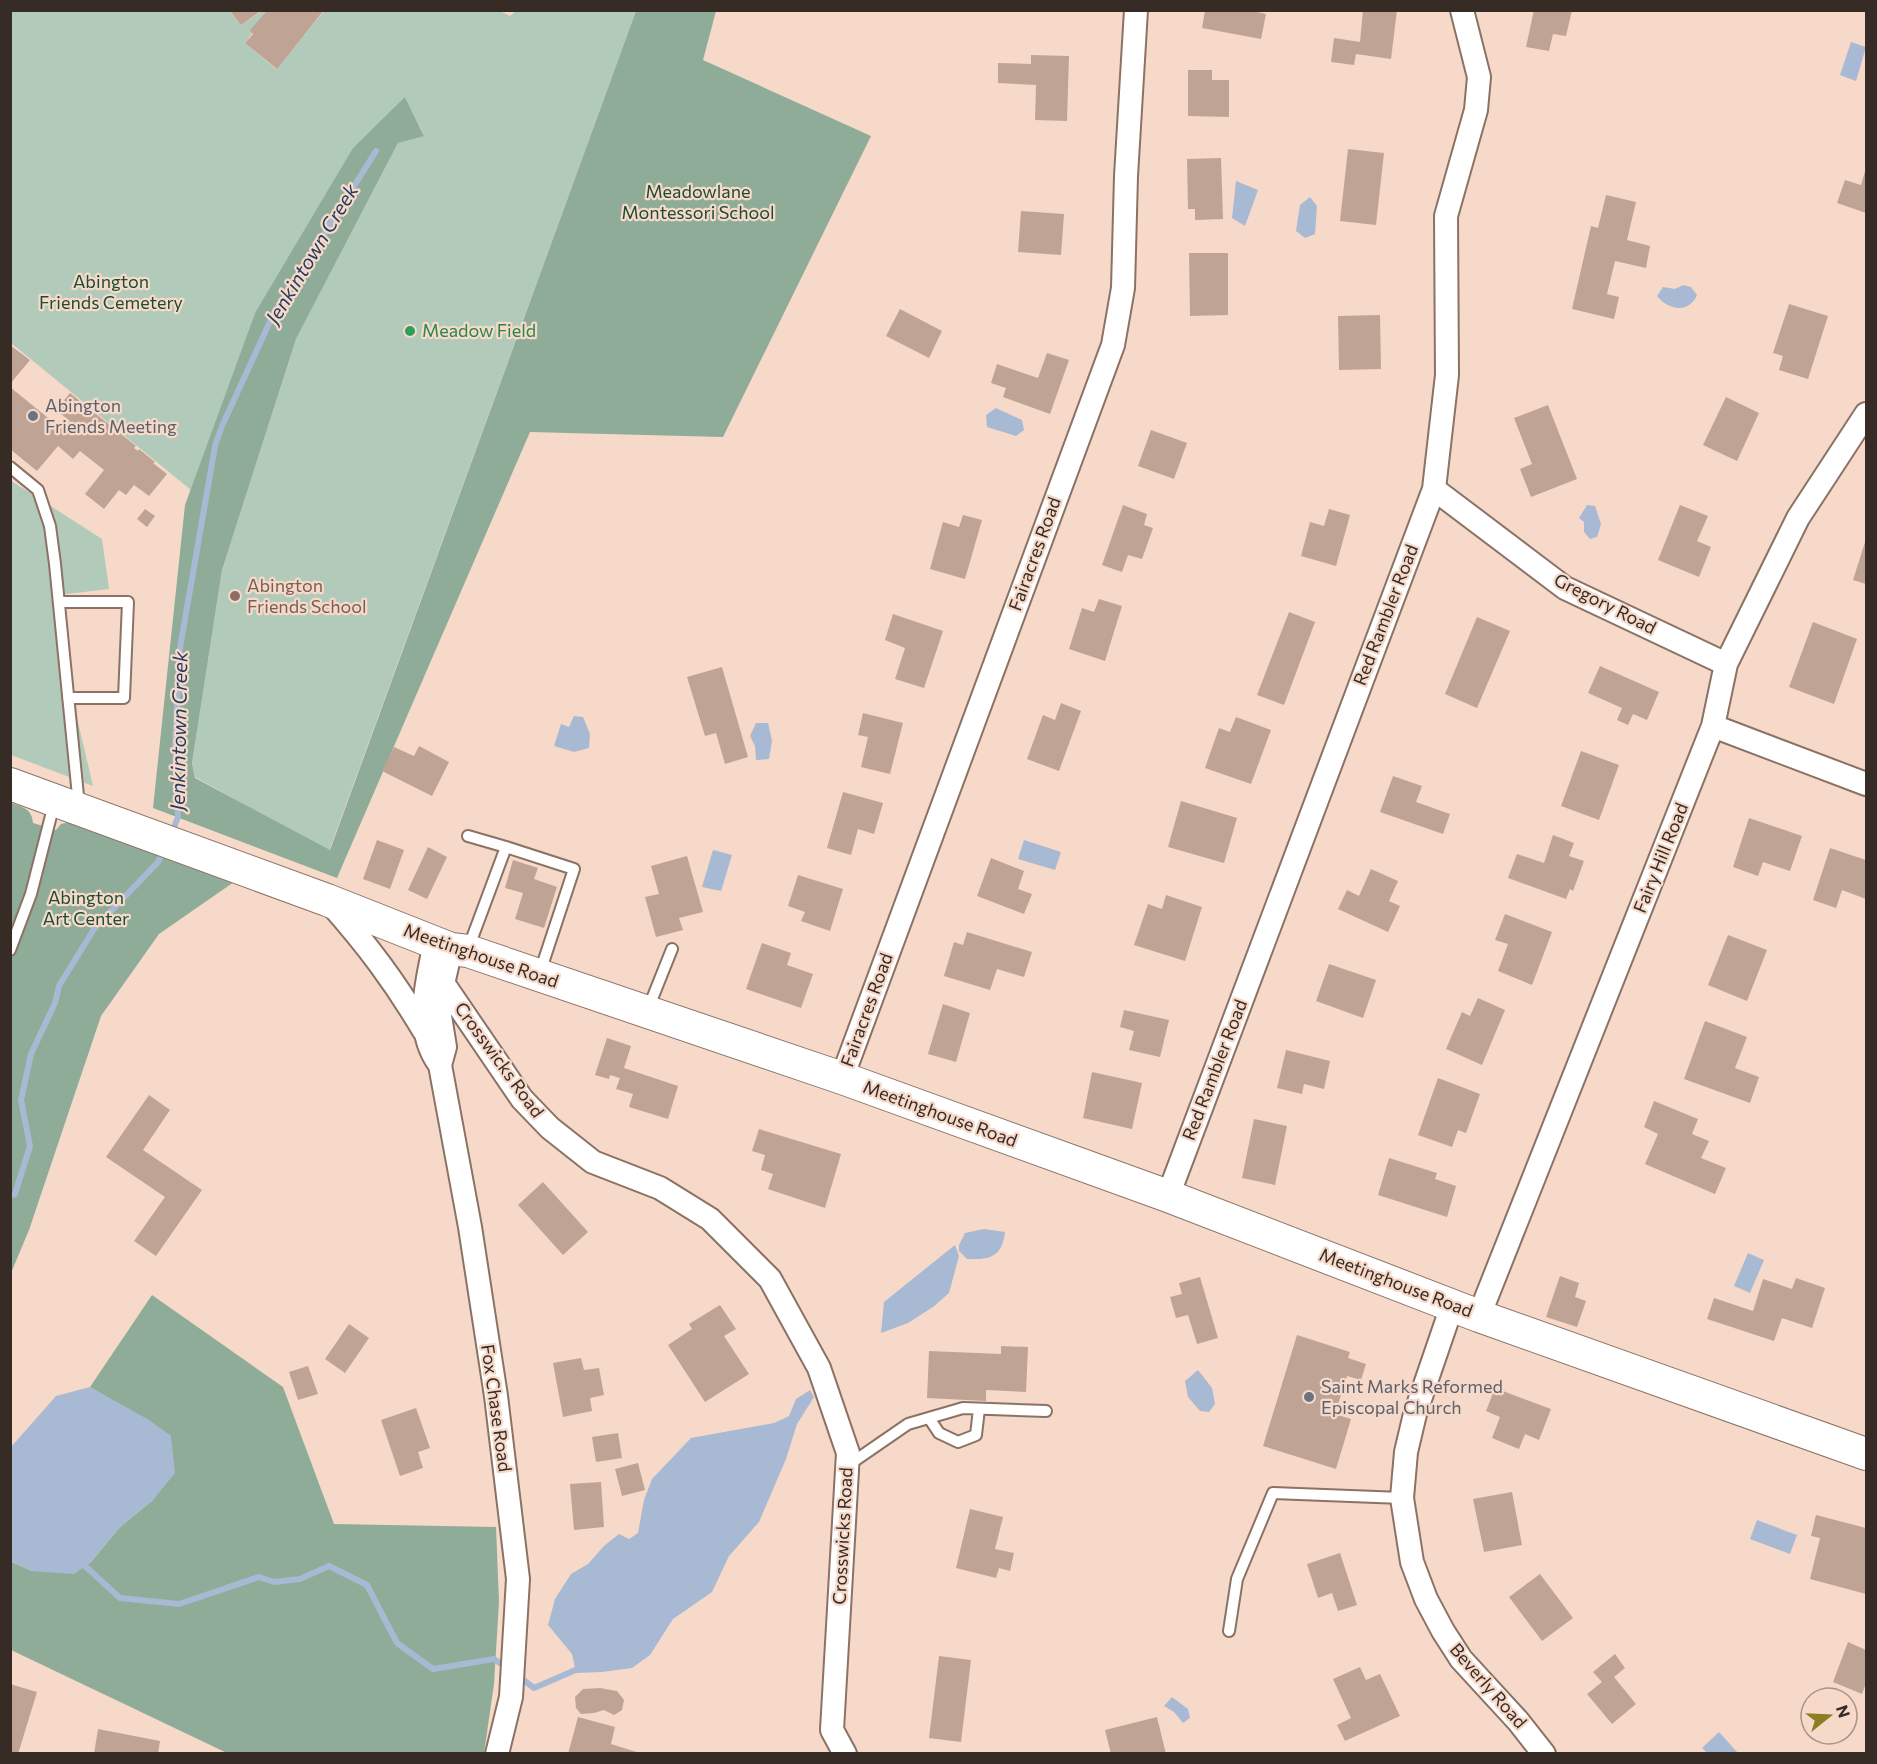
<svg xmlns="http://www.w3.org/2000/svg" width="1877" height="1764" font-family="Commissioner,sans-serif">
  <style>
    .green { fill: #b2caba }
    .forest { fill: #8fac99 }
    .water { fill: #a8b9d3 }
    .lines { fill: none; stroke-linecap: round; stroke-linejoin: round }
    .stream { stroke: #a8b9d3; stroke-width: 6 }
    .building { fill: #bfa495 }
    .lane-casing { stroke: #8b7264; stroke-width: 14 }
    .street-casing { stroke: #8b7264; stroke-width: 26 }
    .secondary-casing { stroke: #8b7264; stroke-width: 34 }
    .lane { stroke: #fff; stroke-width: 10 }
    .street { stroke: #fff; stroke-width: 22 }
    .secondary { stroke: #fff; stroke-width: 32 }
    .leisure-dot { fill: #2e9e5b; stroke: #f6d9c9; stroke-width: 2 }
    .worship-dot { fill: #6b7280; stroke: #f6d9c9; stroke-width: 2 }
    .education-dot { fill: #8d6e63; stroke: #f6d9c9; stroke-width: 2 }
    .labels { text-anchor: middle; stroke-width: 4.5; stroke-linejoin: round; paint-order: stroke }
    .park-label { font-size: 18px; fill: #1a4d32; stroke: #f6d9c9 }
    .leisure-label { font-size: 18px; fill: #27864d; stroke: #f6d9c9; text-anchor: start }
    .worship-label { font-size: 18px; fill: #5b616d; stroke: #f6d9c9; text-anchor: start }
    .street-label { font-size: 18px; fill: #362b25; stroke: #f6d9c9 }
    .education-label { font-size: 18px; fill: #785e54; stroke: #f6d9c9; text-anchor: start }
    .water-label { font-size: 20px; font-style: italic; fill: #243b60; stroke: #f6d9c9 }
  </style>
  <rect width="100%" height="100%" fill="#f6d9c9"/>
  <path class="green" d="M498,10L510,16L516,11H636L329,851L195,777L192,763L222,570L296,339L398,143L424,135L405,97L255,313L191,490L11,343L10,11H229L241,25L262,11H268L245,43L276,69L324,11Z
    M10,480L102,539L109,589L59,595L69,684L93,786L11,755Z"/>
  <path class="forest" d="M636,11H716L703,60L871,136L723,437L530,432L337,878L153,808L185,505L255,313L353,148L405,97L424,136L398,143L296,339L222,570L192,763L195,778L330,850Z
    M11,803C23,807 32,809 33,823L56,830L61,824L69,822L234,882L159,934L101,1016L29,1230L11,1273Z
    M152,1295L283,1387L334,1524L496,1527L499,1602L494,1684L484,1753H227L11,1650L10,1561L32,1571L85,1566L91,1562L120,1527L153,1500L171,1436L90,1387Z"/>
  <path class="water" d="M1851,42L1866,47L1856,81L1840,75Z
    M1236,181L1258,190L1245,226L1232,218Z
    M1310,197L1317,206L1315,234L1305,238L1296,231L1300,205Z
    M1683,285L1691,287L1697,295C1689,314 1668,310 1657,296L1663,287L1675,289Z
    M996,408L1022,420L1024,430L1016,436L987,427L986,415Z
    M1587,505L1595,506L1601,524L1597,537L1590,539L1584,532V522L1579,518Z
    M574,716L583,717L590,734L589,748L574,752L554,746L561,724L569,727Z
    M756,723H768L772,741L769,759L756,760L755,746L750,736Z
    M1024,840L1061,852L1055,870L1018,859Z
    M713,850L732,855L721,891L702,887Z
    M984,1229L1005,1232C1002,1257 990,1260 967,1259L959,1251V1245L965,1233Z
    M955,1245L959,1256L949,1293L933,1307L908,1323L881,1333L884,1302Z
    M1748,1253L1764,1260L1750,1293L1734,1286Z
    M1198,1370L1212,1388L1215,1404L1209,1412L1200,1411L1188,1397L1185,1381Z
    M90,1387L149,1420L171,1436L175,1473L153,1500L120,1527L91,1562L74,1574L32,1571L11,1561V1447L56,1396Z
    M810,1390L814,1397L797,1424L786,1459L759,1522L729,1556L712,1592L673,1619L650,1655L632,1668L602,1672L576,1673L572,1654L548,1625L555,1599L571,1574L588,1564L604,1546L619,1534L629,1539L638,1533L644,1500L652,1479L691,1438L774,1423L789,1416L796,1399Z
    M1757,1520L1797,1535L1790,1554L1750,1539Z
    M1172,1697L1188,1709L1190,1718L1183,1723L1174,1712L1164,1706Z
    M1719,1732L1738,1753H1707L1702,1748Z"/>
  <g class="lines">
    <path class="stream" d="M172,832L178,817L175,745L180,648L215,446L222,426L273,315L376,151
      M10,1196L15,1194L30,1146L21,1100L31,1054L55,1003L59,986L94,929L158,862L164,850
      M85,1566L120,1598L179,1604L259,1577L274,1582L300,1579L329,1566L367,1585L397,1643L433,1669L494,1659L507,1668
      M518,1676L534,1688L580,1668"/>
  </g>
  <path class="building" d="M229,10H262L241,25Z
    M268,10H324L277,69L245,43L253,34L250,30Z
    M1205,10H1249L1266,14L1261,39L1202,28Z
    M1363,10H1397L1391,59L1356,54L1354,65L1331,62L1334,38L1360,42Z
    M1534,10H1572L1566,36L1553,34L1549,51L1526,47Z
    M1031,55L1069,56L1067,121L1035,120L1036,85L998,83V63L1031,64Z
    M1188,70H1212V80H1229V117L1188,116Z
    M1348,149L1384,153L1376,225L1340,221Z
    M1221,158L1223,219L1195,220V209H1188L1187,159Z
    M1866,168V213L1837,203L1845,180L1861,185Z
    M1606,195L1636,202L1627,240L1650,246L1646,268L1615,261L1607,294L1619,297L1614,319L1572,309L1591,226L1598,228Z
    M1021,211L1064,214L1061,255L1018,252Z
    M1189,253H1228V315L1190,316Z
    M1789,304L1828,316L1808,379L1779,370L1783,356L1773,353Z
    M900,309L942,331L929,358L886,336Z
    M1380,315L1381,369L1339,370L1338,316Z
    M10,345L30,360L10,384Z
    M1047,353L1069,360L1050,414L1003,397L1006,388L991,383L997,364L1038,378Z
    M10,387L63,430L70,421L56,410L70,393L136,446L134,448L138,451L139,449L155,462L153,463L167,474L149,496L134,485L126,495L119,490L104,509L85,494L104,470L80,451L73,459L58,446L37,471L10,449Z
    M1726,397L1759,413L1737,461L1703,445Z
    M1548,405L1577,479L1531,497L1520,469L1532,464L1514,418Z
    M1151,430L1187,443L1174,479L1138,466Z
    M1123,505L1147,514L1144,525L1153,528L1142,559L1128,555L1122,572L1102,565Z
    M1680,505L1708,516L1697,541L1711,547L1699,577L1658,560Z
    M145,509L155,516L147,527L137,519Z
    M1329,509L1350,515L1336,566L1301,556L1310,522L1324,526Z
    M963,515L982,520L965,579L930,569L943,522L959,527Z
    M1866,539V584L1853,580Z
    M1099,599L1122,606L1105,661L1069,649L1082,608L1094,612Z
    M1289,612L1315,622L1284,705L1257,695Z
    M893,614L943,631L924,688L895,679L905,648L885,640Z
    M1477,617L1510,631L1477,708L1445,694Z
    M1813,622L1857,639L1834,704L1789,687Z
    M1600,666L1659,692L1647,720L1633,714L1628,725L1617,720L1622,708L1588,693Z
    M722,667L748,757L725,764L716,733L705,736L687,677Z
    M1061,703L1081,711L1059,771L1027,759L1043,715L1055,720Z
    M863,713L903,723L890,774L861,767L868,737L858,735Z
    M1236,717L1271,730L1251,784L1205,768L1219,728L1230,732Z
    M419,746L449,762L432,796L382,771L394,747L414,756Z
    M1581,751L1619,765L1599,820L1561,806Z
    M1393,776L1422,786L1416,802L1450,814L1443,834L1380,812Z
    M843,792L883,803L874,834L858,829L851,855L827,848Z
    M1181,801L1237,818L1224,863L1168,847Z
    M1749,818L1802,836L1790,871L1763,862L1758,876L1733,867Z
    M1553,835L1574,843L1569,856L1584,861L1573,891L1570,889L1566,899L1508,878L1517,854L1544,863Z
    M377,840L404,850L390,889L363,879Z
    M428,847L447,857L427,899L408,890Z
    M1830,848L1866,860V899L1842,890L1836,908L1813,900Z
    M687,856L703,912L679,918L683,930L656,937L645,897L659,894L651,866Z
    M991,858L1024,871L1018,889L1032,894L1024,914L977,896Z
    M513,860L538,868L534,879L557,887L544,928L515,919L523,893L505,888Z
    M1371,869L1398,881L1389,901L1400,906L1388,932L1338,909L1347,890L1359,896Z
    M798,875L843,889L830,931L801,921L805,912L788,906Z
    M1166,895L1202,907L1185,961L1134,945L1148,904L1162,909Z
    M1505,914L1552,932L1532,985L1498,971L1508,944L1495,940Z
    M967,932L1032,952L1024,977L997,969L990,990L944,976L954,942L963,945Z
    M1728,935L1767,950L1747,1001L1708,985Z
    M762,943L791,953L787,965L813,974L801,1008L746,989Z
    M1329,964L1376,980L1363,1018L1316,1001Z
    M1478,998L1505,1010L1482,1065L1446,1049L1462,1012L1470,1016Z
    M943,1004L970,1013L956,1062L928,1054Z
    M1124,1010L1169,1020L1160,1057L1129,1050L1134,1031L1120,1027Z
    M1705,1021L1747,1037L1735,1068L1759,1077L1750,1103L1684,1079Z
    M607,1038L631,1046L624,1068L678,1086L668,1119L629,1107L633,1094L616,1089L620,1078L610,1075L609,1079L595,1075Z
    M1286,1050L1330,1061L1324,1089L1304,1084L1302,1094L1277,1088Z
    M1092,1072L1142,1083L1132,1129L1083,1118Z
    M1438,1078L1480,1094L1466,1133L1458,1130L1452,1147L1418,1135Z
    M149,1095L170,1110L143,1150L202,1190L156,1256L134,1241L165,1197L106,1157Z
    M1654,1101L1698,1119L1692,1134L1709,1141L1701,1158L1726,1168L1715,1194L1645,1164L1658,1134L1644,1127Z
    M1254,1119L1287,1126L1275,1185L1242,1178Z
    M759,1129L841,1154L825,1208L768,1189L773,1174L761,1170L765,1155L752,1151Z
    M1389,1158L1437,1173L1435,1179L1456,1186L1447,1217L1378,1195Z
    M543,1182L588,1232L563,1255L518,1205Z
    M1560,1276L1579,1283L1575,1297L1586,1301L1577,1327L1546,1317Z
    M1200,1277L1218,1338L1197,1344L1188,1315L1176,1318L1170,1297L1182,1294L1179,1283Z
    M1796,1278L1825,1288L1812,1328L1782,1318L1774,1341L1707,1319L1714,1298L1753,1311L1763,1279L1792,1289Z
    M720,1305L736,1329L724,1336L749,1374L705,1402L668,1345L692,1329L689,1324Z
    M349,1324L369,1338L345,1373L325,1359Z
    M1297,1335L1350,1352L1348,1358L1366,1364L1361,1380L1347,1376L1335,1414L1351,1419L1336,1469L1263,1446Z
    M1001,1346L1028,1347L1026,1392L986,1390V1401L927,1398L929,1351L1001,1354Z
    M581,1358L584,1370L599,1368L604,1395L590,1398L592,1411L563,1417L553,1363Z
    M308,1366L318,1394L298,1400L289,1372Z
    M1495,1388L1551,1409L1539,1440L1525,1434L1519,1449L1492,1438L1500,1417L1486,1411Z
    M416,1408L430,1448L418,1452L423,1468L400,1476L381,1420Z
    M618,1433L622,1458L596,1462L592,1437Z
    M638,1463L645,1490L622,1496L615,1469Z
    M601,1482L604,1527L574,1530L570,1484Z
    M1512,1492L1522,1545L1484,1552L1473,1499Z
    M970,1509L1003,1517L995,1549L1014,1553L1010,1571L999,1568L996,1578L956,1568Z
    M1816,1515L1866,1528V1594L1810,1579L1820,1538L1811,1536Z
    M1340,1553L1357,1605L1338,1611L1332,1593L1318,1598L1307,1564Z
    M1540,1574L1573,1618L1542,1641L1509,1597Z
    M1848,1642L1866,1650V1683L1862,1694L1833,1682Z
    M1615,1654L1625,1668L1614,1677L1636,1704L1612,1724L1587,1694L1602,1682L1593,1672Z
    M939,1656L971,1660L961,1742L929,1738Z
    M1360,1667L1366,1680L1380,1674L1400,1716L1345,1741L1337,1725L1351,1718L1333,1679Z
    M10,1684L37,1692L18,1754H10Z
    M600,1688L617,1691L624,1700L622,1710L614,1715L604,1710L594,1713L581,1714L576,1708L575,1697L583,1689Z
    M578,1717L615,1727L611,1744L643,1754H568Z
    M1157,1717L1166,1754H1111L1105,1730Z
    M98,1729L160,1741L158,1754H94Z"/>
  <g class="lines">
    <defs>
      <path id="lane" d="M10,467L38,490L50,526L55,564L79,806
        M59,602H128L124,698H68
        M468,836L506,847
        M468,949L506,847L574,869L540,972
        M10,950L31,894L54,804
        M648,1009L672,949
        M929,1418L939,1433L958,1442L976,1435L979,1409
        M847,1466L908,1424L963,1408L1046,1411
        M1229,1631L1237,1579L1273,1493L1402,1498"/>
      <path id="street" d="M1434,489L1565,588L1726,664
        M1713,726L1866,784
        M330,903C368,946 395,982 424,1031
        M435,943C427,982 413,1030 440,1065L470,1227L496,1396L518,1579L511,1697L497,1754
        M443,983L522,1099L550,1128L593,1162L660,1188L710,1219L770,1279L819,1368L848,1453L832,1730L845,1754
        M440,1065L445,1047L440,1016V997L451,949
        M842,1078L1113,345L1123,288L1126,176L1136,10
        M1168,1196L1434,489L1447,375L1446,216L1476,110L1479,77L1462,10
        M1452,1306L1415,1414L1406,1452L1402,1498L1412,1562L1426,1599L1443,1631L1461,1659L1518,1721L1544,1754
        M1479,1316L1713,726L1726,664L1798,518L1866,414"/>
      <path id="secondary" d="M10,784L327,900L451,949L468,951L842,1078L1168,1196L1479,1316L1866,1454"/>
    </defs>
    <use href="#lane" class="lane-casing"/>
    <use href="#street" class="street-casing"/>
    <use href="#secondary" class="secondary-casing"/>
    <use href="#lane" class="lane"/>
    <use href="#street" class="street"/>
    <use href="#secondary" class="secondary"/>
  </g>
  <circle class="leisure-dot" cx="410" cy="331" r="6"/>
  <g class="worship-dot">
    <circle cx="33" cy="416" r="6"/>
    <circle cx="1309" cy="1397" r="6"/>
  </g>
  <circle class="education-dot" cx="235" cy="596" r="6"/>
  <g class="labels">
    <g class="park-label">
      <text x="698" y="198">Meadowlane<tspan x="698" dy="21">Montessori School</tspan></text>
      <text x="111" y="288">Abington<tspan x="111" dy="21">Friends Cemetery</tspan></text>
      <text x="86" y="904">Abington<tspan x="86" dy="21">Art Center</tspan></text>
    </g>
    <g class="leisure-label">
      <text x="422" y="337">Meadow Field</text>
    </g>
    <g class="worship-label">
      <text x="45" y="412">Abington<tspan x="45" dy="21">Friends Meeting</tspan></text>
      <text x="1321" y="1393">Saint Marks Reformed<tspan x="1321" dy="21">Episcopal Church</tspan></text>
    </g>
    <g class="street-label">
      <text transform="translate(1035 554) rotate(-70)" y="6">Fairacres Road</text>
      <text transform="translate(1605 604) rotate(27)" y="6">Gregory Road</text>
      <text transform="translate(1386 615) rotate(-69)" y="6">Red Rambler Road</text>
      <text transform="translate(1661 858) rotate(-68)" y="6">Fairy Hill Road</text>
      <text transform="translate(481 956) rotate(19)" y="6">Meetinghouse Road</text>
      <text transform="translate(867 1010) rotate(-70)" y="6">Fairacres Road</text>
      <text transform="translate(499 1060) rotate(54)" y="6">Crosswicks Road</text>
      <text transform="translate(1215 1070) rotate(-69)" y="6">Red Rambler Road</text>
      <text transform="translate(940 1114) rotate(20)" y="6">Meetinghouse Road</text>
      <text transform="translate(1396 1283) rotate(21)" y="6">Meetinghouse Road</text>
      <text transform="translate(496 1408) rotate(82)" y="6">Fox Chase Road</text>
      <text transform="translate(843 1536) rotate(-87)" y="6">Crosswicks Road</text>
      <text transform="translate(1488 1686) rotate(49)" y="6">Beverly Road</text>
    </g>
    <g class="education-label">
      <text x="247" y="592">Abington<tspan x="247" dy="21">Friends School</tspan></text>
    </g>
    <g class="water-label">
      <text transform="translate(312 254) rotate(-59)" y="7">Jenkintown Creek</text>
      <text transform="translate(179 731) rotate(-89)" y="7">Jenkintown Creek</text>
    </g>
  </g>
  <rect width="1877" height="1764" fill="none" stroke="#362b25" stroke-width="24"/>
  <g transform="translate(1829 1716) rotate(72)"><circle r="28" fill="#f6d9c9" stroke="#a99387" stroke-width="1.5"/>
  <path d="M0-4.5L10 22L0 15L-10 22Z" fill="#8d7e25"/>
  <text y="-9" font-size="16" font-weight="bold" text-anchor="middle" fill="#362b25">N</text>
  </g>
</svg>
